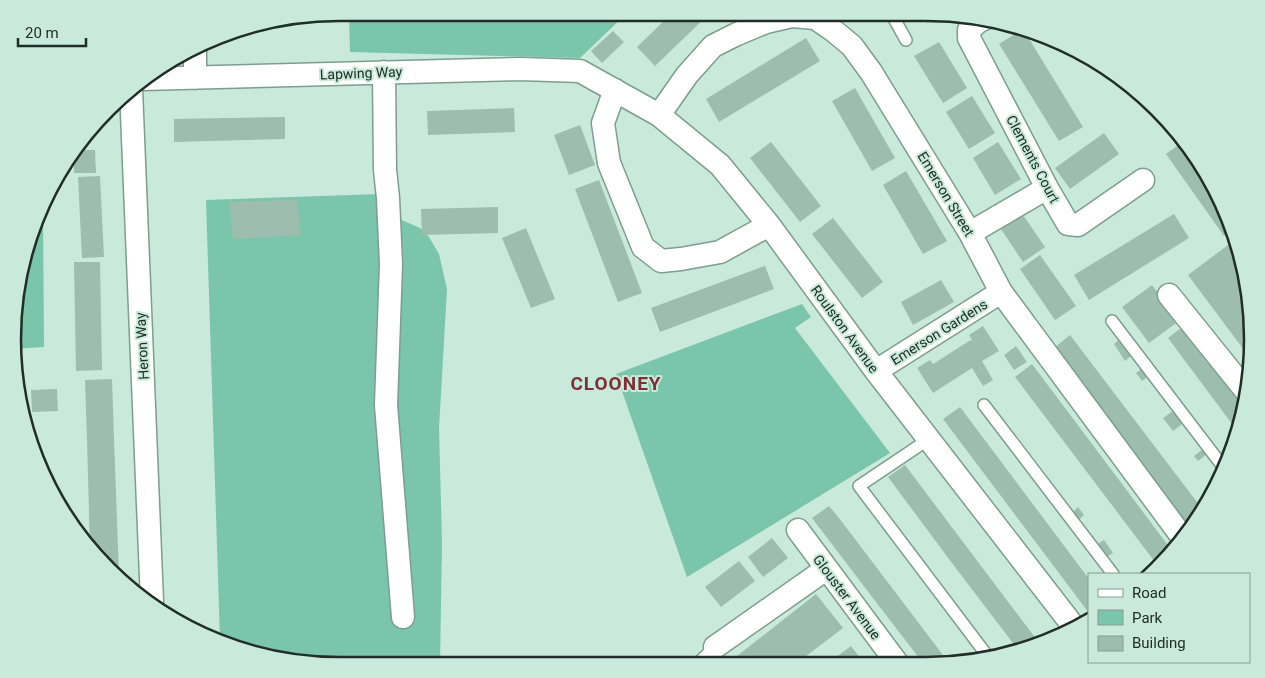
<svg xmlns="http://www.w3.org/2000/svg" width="1265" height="678" font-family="Roboto,sans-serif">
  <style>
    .green { fill: #7bc5ac }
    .building { fill: #9dbdb1 }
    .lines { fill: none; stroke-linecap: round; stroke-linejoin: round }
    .lane-casing { stroke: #7e9d91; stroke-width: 14 }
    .street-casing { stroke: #7e9d91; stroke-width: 25 }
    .lane { stroke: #fff; stroke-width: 11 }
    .street { stroke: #fff; stroke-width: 22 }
    .labels { text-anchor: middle; stroke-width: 4; stroke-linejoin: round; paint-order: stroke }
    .street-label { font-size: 14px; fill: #202d28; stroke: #c8e9dc }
    .district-label { font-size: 19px; font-weight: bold; letter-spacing: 1px; fill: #7a3235; stroke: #c8e9dc }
    .rim { fill: none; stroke: #202d28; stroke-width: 2.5 }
  </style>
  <rect width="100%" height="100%" fill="#c8e9dc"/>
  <path class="green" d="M349,13H627L580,58L350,52Z
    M380,194L388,214L420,228L429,237L439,254L447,289L439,428L442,542L440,664L318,665L254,654L220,640L206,200Z
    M43,211L44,347L14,349L24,255Z
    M802,304L811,317L795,328L890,453L687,577L616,374Z"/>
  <path class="building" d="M672,13H710L655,66L637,47Z
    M922,13H948L927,23Z
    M256,26V32L233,33L234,30Z
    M1023,29L1083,127L1059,141L999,44Z
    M613,31L624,42L602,63L591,51Z
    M806,38L820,61L719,122L706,99Z
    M939,42L967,88L943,103L914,56Z
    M855,88L895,158L872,171L832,101Z
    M972,96L995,133L969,149L946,112Z
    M514,108L515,132L428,135L427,111Z
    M285,117V139L174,142V119Z
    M580,125L595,165L569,175L554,135Z
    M1104,133L1119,154L1070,189L1055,168Z
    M1185,140L1219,194L1232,230L1224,236L1166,154Z
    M771,142L821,206L800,222L750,158Z
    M998,142L1021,179L995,195L973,158Z
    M74,150H95L96,173H74Z
    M906,171L947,241L923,254L883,185Z
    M100,176L104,257L82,258L78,177Z
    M599,180L642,293L618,302L575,189Z
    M297,200L301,235L233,239L229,202Z
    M498,207V233L422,235L421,209Z
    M1174,214L1189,238L1089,300L1074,275Z
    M1023,215L1045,247L1023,262L1001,229Z
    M833,218L883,282L862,298L812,234Z
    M526,228L555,299L531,308L502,238Z
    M1236,239L1241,254L1252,317L1250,358L1188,275Z
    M1040,255L1076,306L1055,320L1020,269Z
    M74,262H100L102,370L76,371Z
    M765,266L774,289L660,332L651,308Z
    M941,280L954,302L913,325L901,302Z
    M1152,285L1179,321L1149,343L1122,307Z
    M1185,325L1244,405L1238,432L1168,338Z
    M983,326L999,351L982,361L993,380L983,386L972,368L933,393L917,368L930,360L933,364L969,341L972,340L969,335Z
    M1070,335L1203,510L1190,528L1054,348Z
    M1120,339L1132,355L1125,361L1114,344Z
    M1016,346L1027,362L1014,370L1004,355Z
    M1032,364L1173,552L1158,566L1015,377Z
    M1143,368L1149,376L1142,381L1136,373Z
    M112,379L114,439L119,575L94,554L90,549L87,440L85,380Z
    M24,380L26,401H23L18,381Z
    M57,389L58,411L32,412L31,390Z
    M960,407L1089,579V613L943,419Z
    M1173,411L1182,424L1173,431L1163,418Z
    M1203,449L1207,454L1198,461L1194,456Z
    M43,456V473L37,464L36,457Z
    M905,465L1015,611L1040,644L1031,648L1019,651L952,563L888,477Z
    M829,506L839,518L949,663H923L879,606L812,518Z
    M1078,507L1084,515L1077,521L1071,514Z
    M772,538L788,558L763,577L748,557Z
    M1104,540L1113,553L1105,558L1096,545Z
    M739,561L755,581L721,607L705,587Z
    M816,594L843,628L797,663H743L737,656Z
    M851,646L864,663H829L839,655Z"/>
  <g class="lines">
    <defs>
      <path id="lane" d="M891,13L906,40
        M1112,321L1224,468
        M984,405L1113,574
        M929,439L859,486L989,658
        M697,664L715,647"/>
      <path id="street" d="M984,19L979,21L969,30V38L1047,188L1068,224L1078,225L1143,180
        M195,51V78
        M384,72L385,170L388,198L391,264L386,405L403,617
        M142,79L521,69L580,71L659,115L720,165L769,225L876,371L1074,627
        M131,89L152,602
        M615,90L603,123L609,163L643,247L661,261L681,259L720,252L769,225
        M659,115L687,75L713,46L737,34L766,22L792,16L815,18L834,31L852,46L871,72L970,233L1001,292L1183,538
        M970,233L1047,188
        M1169,295L1247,392
        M876,371L1001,292
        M798,530L897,663
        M715,647L826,569"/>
    </defs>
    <use href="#lane" class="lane-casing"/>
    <use href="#street" class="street-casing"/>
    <use href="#lane" class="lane"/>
    <use href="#street" class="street"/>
  </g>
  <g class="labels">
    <g class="street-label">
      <text transform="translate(361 73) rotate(-2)" y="5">Lapwing Way</text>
      <text transform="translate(1033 159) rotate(62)" y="5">Clements Court</text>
      <text transform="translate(946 194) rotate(59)" y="5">Emerson Street</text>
      <text transform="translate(845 329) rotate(54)" y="5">Roulston Avenue</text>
      <text transform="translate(939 332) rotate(-32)" y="5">Emerson Gardens</text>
      <text transform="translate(142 346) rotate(-93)" y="5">Heron Way</text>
      <text transform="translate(847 597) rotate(53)" y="5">Glouster Avenue</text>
    </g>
    <g class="district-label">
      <text x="616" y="390">CLOONEY</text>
    </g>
  </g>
  <path d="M0 0H1265V678H0ZM339 21H926A318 318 0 0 1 1244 339V339A318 318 0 0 1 926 657H339A318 318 0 0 1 21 339V339A318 318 0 0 1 339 21Z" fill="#c8e9dc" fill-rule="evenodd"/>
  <path class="rim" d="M339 21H926A318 318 0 0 1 1244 339V339A318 318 0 0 1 926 657H339A318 318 0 0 1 21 339V339A318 318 0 0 1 339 21Z"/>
  <rect x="1088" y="573" width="162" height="90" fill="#c8e9dc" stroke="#859e94"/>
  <rect x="1098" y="589" width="25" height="8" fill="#ffffff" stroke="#859e94"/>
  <text x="1132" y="598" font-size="15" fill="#202d28">Road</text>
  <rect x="1098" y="610" width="25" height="15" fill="#7bc5ac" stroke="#859e94"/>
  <text x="1132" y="623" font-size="15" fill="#202d28">Park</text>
  <rect x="1098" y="636" width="25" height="15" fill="#9dbdb1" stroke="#859e94"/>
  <text x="1132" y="648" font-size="15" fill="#202d28">Building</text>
  <path d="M18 38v8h68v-8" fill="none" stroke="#202d28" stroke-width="2.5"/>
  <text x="25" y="38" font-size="15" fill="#202d28" stroke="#c8e9dc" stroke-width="4" paint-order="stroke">20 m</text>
</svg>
